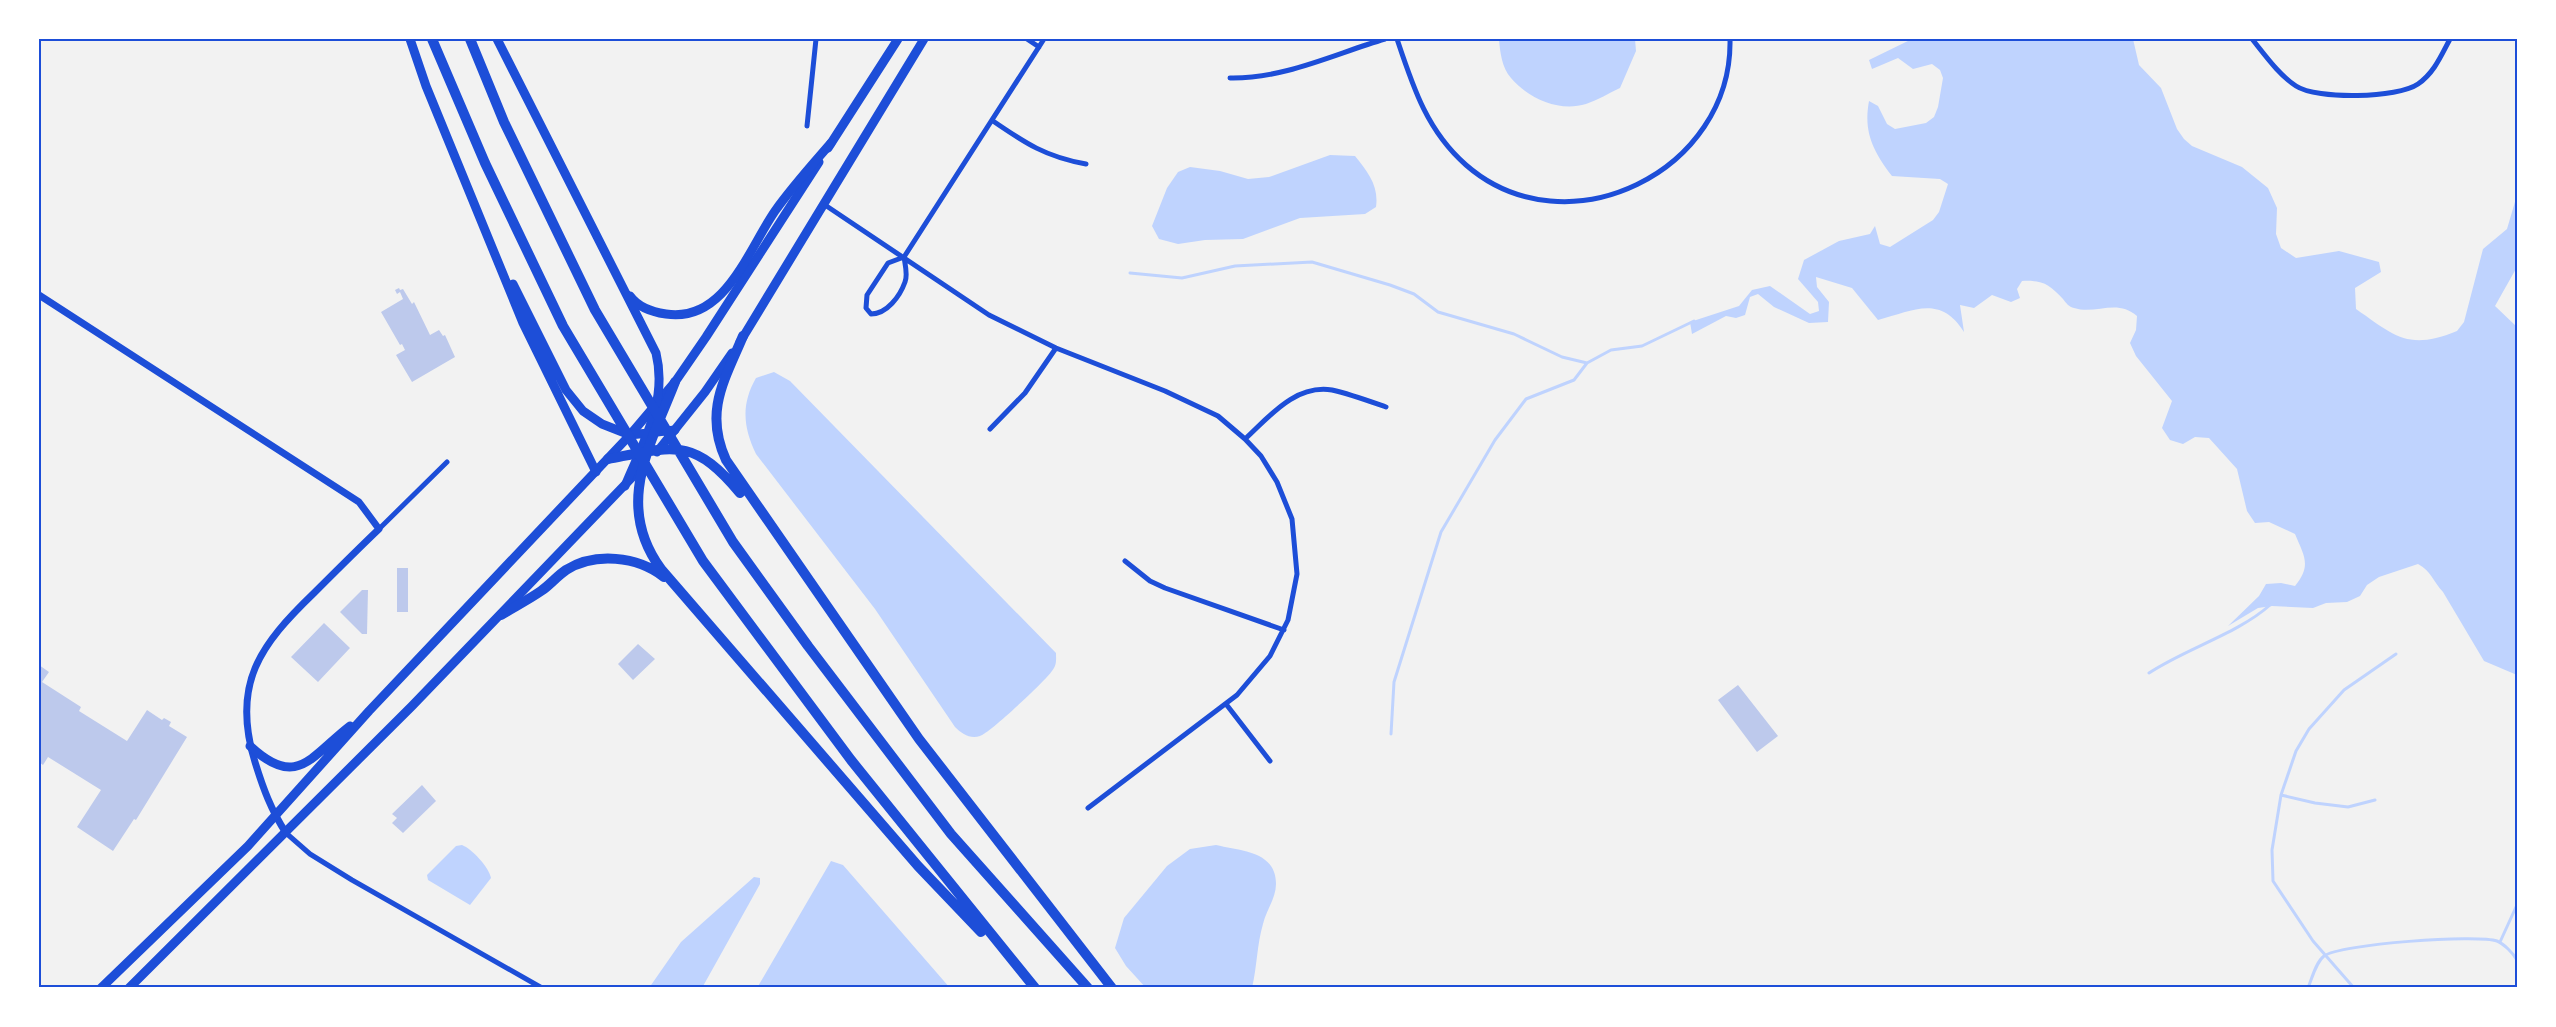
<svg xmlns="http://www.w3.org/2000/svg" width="2556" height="1027" font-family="'Work Sans',sans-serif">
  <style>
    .water { fill: #bfd3fe }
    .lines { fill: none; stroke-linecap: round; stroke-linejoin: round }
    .stream { stroke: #bfd3fe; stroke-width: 3 }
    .building { fill: #bdc9ec }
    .minor { stroke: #1d4ed8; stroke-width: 5 }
    .tertiary { stroke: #1d4ed8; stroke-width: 7 }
    .primary { stroke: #1d4ed8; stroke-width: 9 }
    .trunk { stroke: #1d4ed8; stroke-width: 9 }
    .motorway { stroke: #1d4ed8; stroke-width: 10 }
    .neatline { fill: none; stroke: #1d4ed8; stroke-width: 2 }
  </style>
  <rect width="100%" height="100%" fill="#f2f2f2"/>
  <path class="water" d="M1499,39H1635L1636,51L1620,88C1609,93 1598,100 1586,104C1559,112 1529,99 1511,78C1502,68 1500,52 1499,39Z
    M1912,39H2133L2139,65L2161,88L2177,129L2184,139L2192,146L2242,167L2268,188L2277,208L2276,234L2281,248L2296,258L2339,251L2379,262L2381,272L2355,288L2356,309C2395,336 2408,351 2457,331L2464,322L2483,249L2507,229L2517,195V267L2495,306L2517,327V675L2484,661L2443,592C2433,581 2431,571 2418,564L2379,577L2367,585L2360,596L2347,602L2326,603L2313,608L2272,606L2258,608L2228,626L2259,596L2266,584L2281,583L2295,586C2312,565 2304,556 2295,534L2269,522L2255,523L2247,511L2237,469L2209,438L2195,437L2183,444L2170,440L2162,428L2172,401L2136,356L2130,343L2136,330L2137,316C2117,298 2096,315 2074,308C2069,307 2066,303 2063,299C2049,284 2043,280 2022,281L2017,289L2020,298L2011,302L1992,295L1974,308L1960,305L1964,332C1940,294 1913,311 1878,320L1852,288L1816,277L1817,287L1829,302L1828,322L1809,323L1774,307L1758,294L1750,297L1745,315L1736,318L1726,316L1692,334L1690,322L1739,306L1752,290L1770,286L1810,314L1819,311L1818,302L1798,279L1804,260L1839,241L1870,234L1875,226L1880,244L1890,247L1933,220L1939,212L1948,184L1940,179L1892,176C1874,152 1863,133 1869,101L1878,106L1887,124L1895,129L1926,123L1934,117L1938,107L1943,78L1940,70L1932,64L1913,69L1898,58L1872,69L1869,60Z
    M1330,155L1355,156C1368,172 1379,186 1376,207L1365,214L1300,218L1243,239L1205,240L1178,244L1159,239L1152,226L1167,188L1178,172L1190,167L1220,171L1248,179L1269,177Z
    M774,372L790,381L1056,653C1056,660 1057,665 1052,671C1045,681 989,734 980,736C970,739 962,734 955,727L875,609L756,454C743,427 741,404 756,378Z
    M462,845C472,849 489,867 491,878L470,905L428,880L427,875L456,846Z
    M1216,845C1241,851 1276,851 1276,884C1276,898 1266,911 1263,924C1257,944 1257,967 1252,988H1146L1126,966L1115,948L1124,918L1167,866L1190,849Z
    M831,861L843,865L950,988H757Z
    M754,877L760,878V884L702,988H649L681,942Z"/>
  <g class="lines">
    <path class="stream" d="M1130,273L1182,278L1235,266L1312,262L1390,285L1414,294L1438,312L1514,334L1562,357L1587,363L1611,350L1642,346L1694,321
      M2149,673C2185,649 2239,633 2270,605
      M1391,734L1394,682L1441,532L1495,440L1526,399L1574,380L1587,363
      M2281,795L2315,803L2348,807L2375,800
      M2500,942L2516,907
      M2308,988C2312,978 2316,962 2324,956C2340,944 2477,934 2497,941C2504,944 2513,953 2517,960
      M2354,988L2313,941L2273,881L2272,850L2281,795L2296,751L2309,729L2344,690L2396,654"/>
  </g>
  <path class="building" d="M399,288L400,290L403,289L412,304L414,302L430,335L439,330L443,336L445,335L455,357L412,382L396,355L405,350L402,344L400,345L381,312L403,299L400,292L397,294L395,290Z
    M397,568H408V612H397Z
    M362,590H368L367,634H362L340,612Z
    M324,623L350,648L318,682L291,657Z
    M638,644L655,659L633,680L618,664Z
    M39,665L49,672L42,682L81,707L79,711L127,741L147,710L162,720L164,718L171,722L169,726L187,737L136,820L134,819L113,851L77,827L101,790L48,757L43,765L39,762Z
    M1738,685L1778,736L1757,752L1718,700Z
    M422,785L436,801L403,833L392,823L397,818L392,814Z"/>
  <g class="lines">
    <path class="minor" d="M1027,39L1039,47
      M1397,39C1413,87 1427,131 1466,165C1567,253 1733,171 1730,39
      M2252,39C2265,55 2279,75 2296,86C2317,100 2398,98 2418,84C2434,73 2441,56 2450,39
      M1230,78C1284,79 1334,54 1385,39
      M993,121C1025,143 1046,157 1086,164
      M807,126L816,39
      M825,205L989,315L1056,348L1165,391L1218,416L1245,439L1261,456L1277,482L1292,519L1297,574L1288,620L1270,656L1237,695L1088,808
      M904,257L1044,39
      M904,257C905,264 908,275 905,282C900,296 887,314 871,314L866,308L867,295L888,263Z
      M990,429L1025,393L1056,348
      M1245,439C1269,417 1295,384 1332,390C1350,394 1369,401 1386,407
      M379,529L447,462
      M1125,561L1150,581L1165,588L1284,630
      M1226,704L1270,761
      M286,833L310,854L352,880L542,988"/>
    <path class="tertiary" d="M39,295L359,502L379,529C357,550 335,572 314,593C260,645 231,684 255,762C263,788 271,810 286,833"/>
    <path class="primary" d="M828,148L898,39
      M740,342L924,39
      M657,452L705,392L732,353
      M250,746C297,790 311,756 350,726
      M101,988L248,846L369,711L630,435L675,382L706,337L819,162
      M129,988L412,706L643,466"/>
    <path class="trunk" d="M410,39L426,86L523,323L596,472
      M497,39L656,353C668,402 643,442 625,486
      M513,284L566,390L583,411L602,424L630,435L675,430
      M630,296C638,307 652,312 666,314C725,323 748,250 775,211C792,187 812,165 831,143"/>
    <path class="motorway" d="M432,39L485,163L563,326L703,561L851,760L1035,988
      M470,39L504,122L595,310L733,542L808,646L951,834L1088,988
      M743,336C724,381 704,412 726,460L919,739L1112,988
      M675,382C650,446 614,505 661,569L918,866L981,932
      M608,459C675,446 693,437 740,493
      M501,615C514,607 528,600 541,591C550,585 557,576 566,570C595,552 637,556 664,577"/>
  </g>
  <rect width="2556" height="1027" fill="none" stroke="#ffffff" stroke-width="81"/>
  <rect x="40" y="40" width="2476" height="946" class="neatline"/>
</svg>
